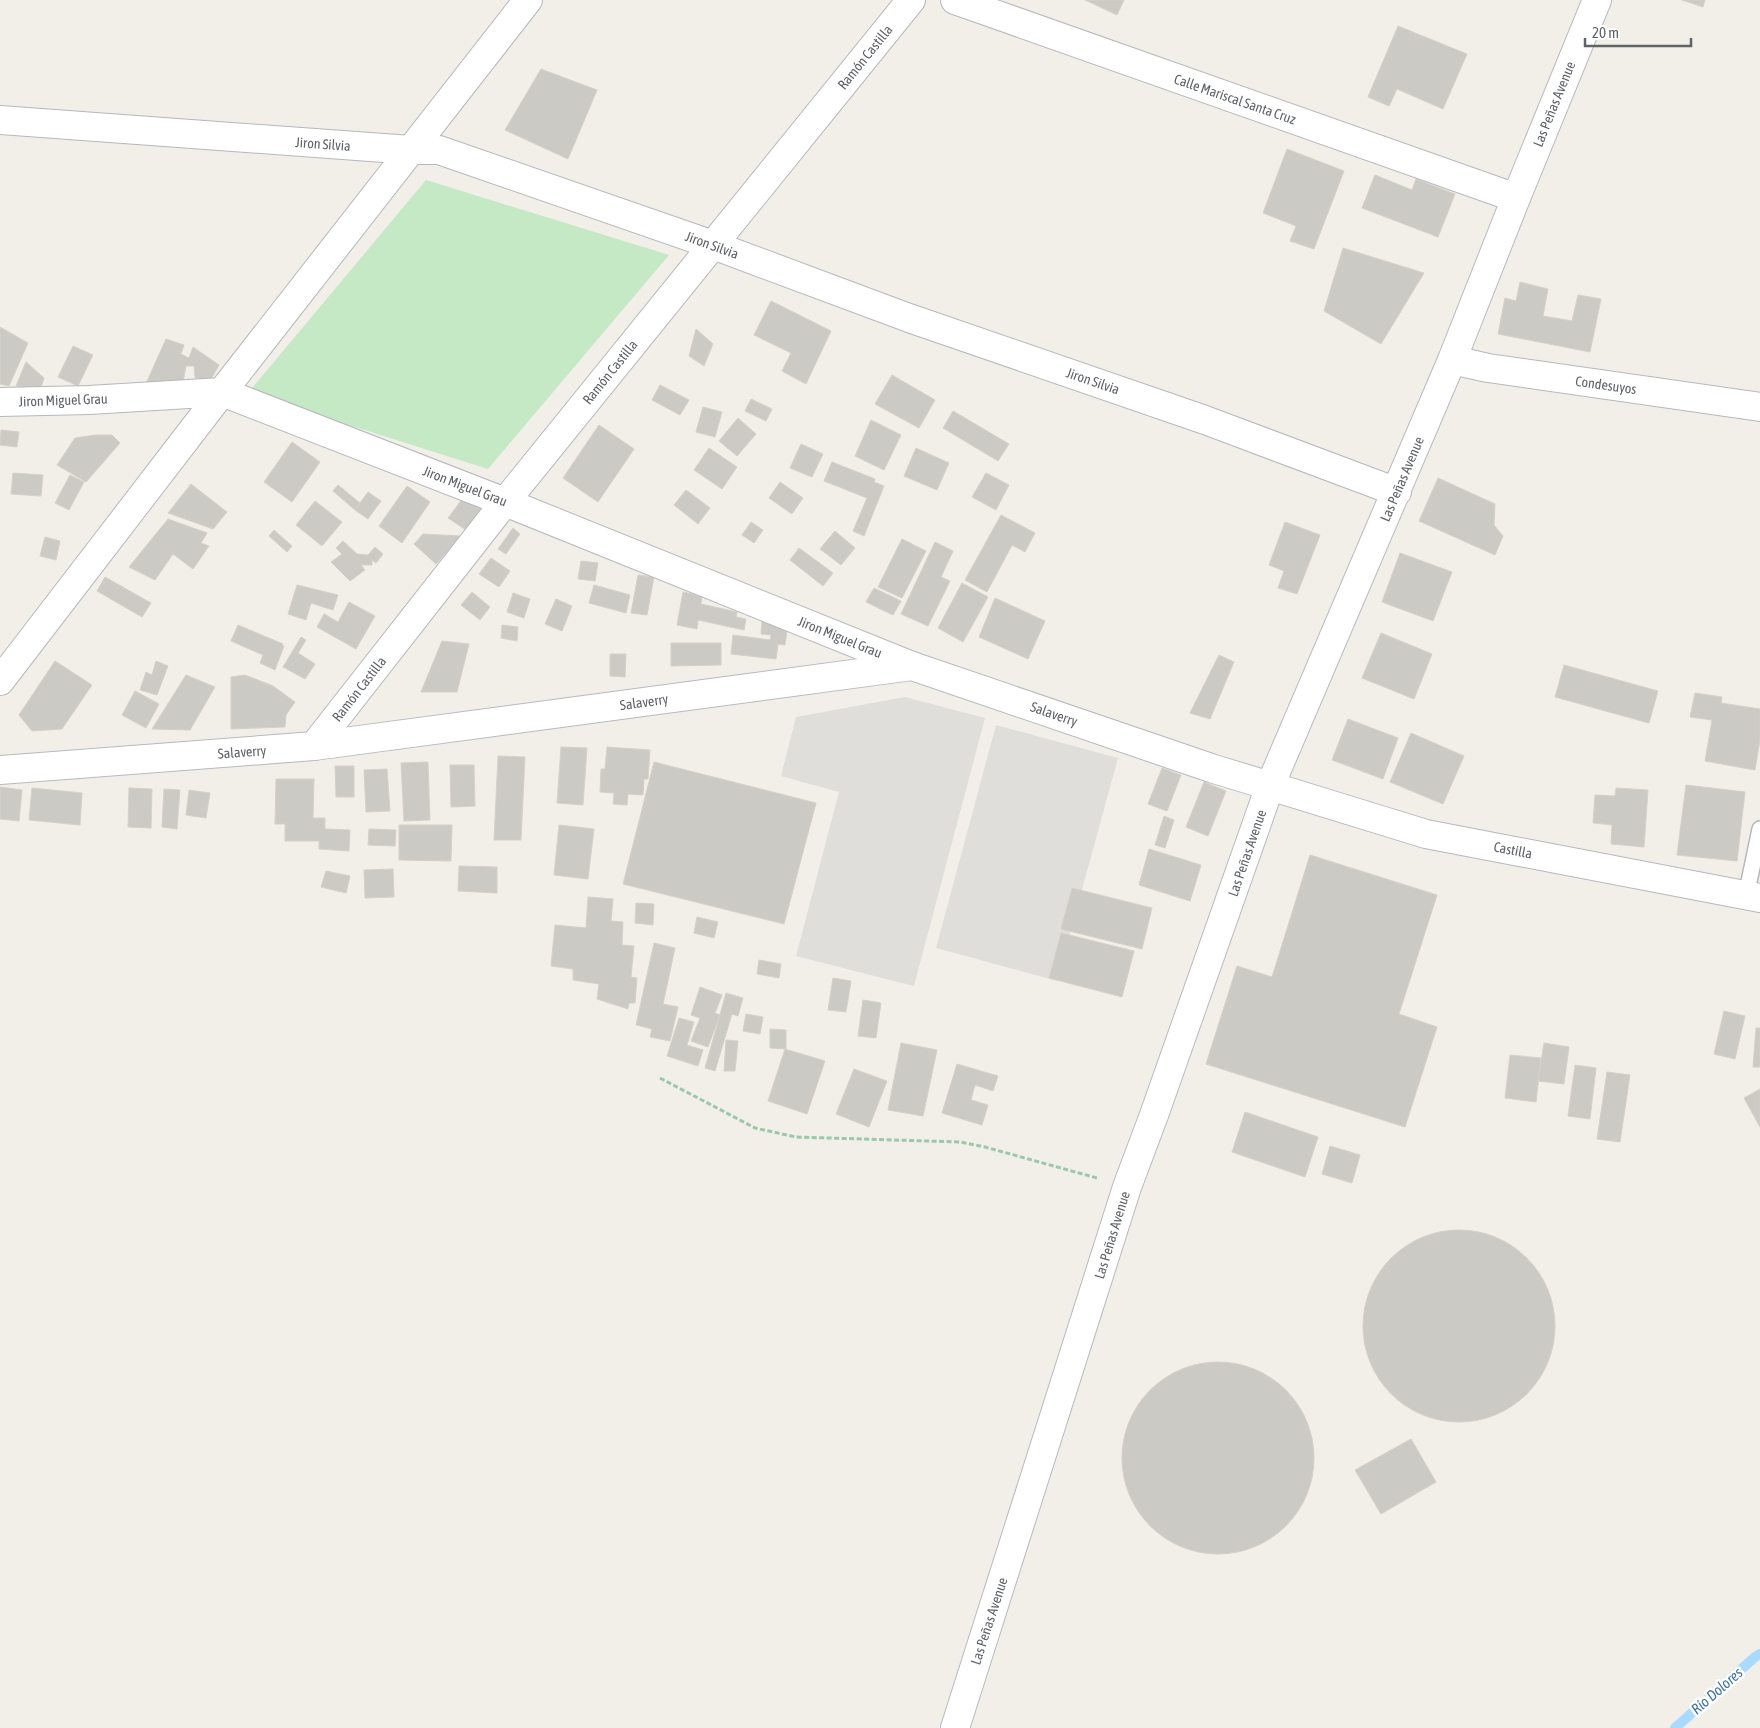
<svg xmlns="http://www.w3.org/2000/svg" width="1760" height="1728" font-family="'Asap Condensed',sans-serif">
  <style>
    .industrial { fill: #e0deda }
    .green { fill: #c5e8c5 }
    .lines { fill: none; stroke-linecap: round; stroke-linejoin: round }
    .stream { stroke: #aadaff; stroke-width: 10 }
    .building { fill: #cccac5; stroke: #d6d1c6 }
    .lane-casing { stroke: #b5b8bc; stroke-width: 18 }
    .street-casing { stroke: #b5b8bc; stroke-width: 30 }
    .secondary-casing { stroke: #b6babf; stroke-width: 30 }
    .path { stroke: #9cc7a9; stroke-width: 3; stroke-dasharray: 5 2.5; stroke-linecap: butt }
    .lane { stroke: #fff; stroke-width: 15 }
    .street { stroke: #fff; stroke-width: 28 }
    .secondary { stroke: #fff; stroke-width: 28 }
    .labels { text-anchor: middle; stroke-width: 5; stroke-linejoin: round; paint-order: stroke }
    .street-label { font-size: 14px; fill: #5f6368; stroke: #fff }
    .water-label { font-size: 15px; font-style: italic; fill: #4174aa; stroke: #fff }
  </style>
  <rect width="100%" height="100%" fill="#f1efe8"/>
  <path class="industrial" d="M905,697L985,718L914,986L796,956L839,792L781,776L796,717Z
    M996,725L1118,758L1057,981L936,948Z"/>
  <path class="green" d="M426,180L669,255L488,469L248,393Z"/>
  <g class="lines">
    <path class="stream" d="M1675,1728L1755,1657L1760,1654"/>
  </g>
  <path class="building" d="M1085,0H1124L1117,15Z
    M1682,0H1705L1703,7Z
    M1398,26L1467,54L1443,109L1397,89L1389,106L1368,97Z
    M541,69L597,90L568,159L505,130Z
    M1287,149L1344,171L1314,249L1290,241L1296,226L1263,213Z
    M1375,175L1412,190L1416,179L1455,194L1438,237L1362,208Z
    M1343,248L1424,273L1381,344L1324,311Z
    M1520,282L1548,289L1543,316L1572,321L1578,295L1601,299L1590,352L1498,334L1505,298L1516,301Z
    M771,301L831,331L806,384L782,371L791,353L754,335Z
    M0,327L28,343L9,386L0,384Z
    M696,329L713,344L704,366L689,356Z
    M166,339L184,345L181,354L189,358L193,347L219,365L211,379L195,378L194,366H186L183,382L144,388Z
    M73,346L93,355L78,386L58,377Z
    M26,362L44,378L40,391L16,386Z
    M892,375L935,400L919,428L875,404Z
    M660,385L689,400L680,415L652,400Z
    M751,399L772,409L766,421L745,411Z
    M703,407L722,412L715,437L696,432Z
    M953,411L1009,444L998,461L943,428Z
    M738,418L756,434L737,456L719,441Z
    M871,420L901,435L884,470L855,456Z
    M599,425L634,449L598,502L563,478Z
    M1,430L19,432L17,447L0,445Z
    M96,435H112L120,443L86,482L57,465L75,438Z
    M292,442L320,462L292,502L264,482Z
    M801,444L823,454L812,477L790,468Z
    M709,448L737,467L722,489L694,470Z
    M916,448L949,463L937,490L904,476Z
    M832,462L875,479L874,482L884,486L864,536L853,531L867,498L824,481Z
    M13,473L43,475L41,496L11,494Z
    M986,473L1009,485L996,510L972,497Z
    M70,475L84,482L69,510L55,503Z
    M1438,478L1495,504L1494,525L1503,536L1495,555L1419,521Z
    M780,482L803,498L792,514L769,498Z
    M191,484L227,512L213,529L168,513Z
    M338,485L360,503L355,510L333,491Z
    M407,486L430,502L402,543L379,526Z
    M686,490L710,508L698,524L674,505Z
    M368,492L381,501L368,519L355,510Z
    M463,498L483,507L466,530L448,518Z
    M315,501L342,522L322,546L296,525Z
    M1001,515L1035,533L1025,552L1012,545L987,592L965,580Z
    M168,519L207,533L201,543L209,546L193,569L173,554L155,580L129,567Z
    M751,522L763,530L754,543L742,535Z
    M1285,522L1320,535L1297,594L1278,588L1284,571L1269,565Z
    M513,528L520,534L506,554L498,549Z
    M274,530L292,546L287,552L269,536Z
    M835,531L855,548L841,565L820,549Z
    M423,534L461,536L436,564L414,544Z
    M45,537L60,541L56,560L40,556Z
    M902,539L926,551L902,598L878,587Z
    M343,541L357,554L368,555L375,547L383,554L376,563L372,560V565H361L365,570L350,581L331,562L342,554L336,548Z
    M935,542L953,551L941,577L950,581L928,626L901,614Z
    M799,548L833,573L823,586L790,560Z
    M1400,553L1452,572L1433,621L1382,602Z
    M491,558L510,571L499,587L479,574Z
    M581,561L598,563L595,581L578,579Z
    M638,575L654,577L647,615L631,613Z
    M105,577L151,603L142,617L97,591Z
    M962,583L988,597L963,642L938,628Z
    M297,585L338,595L333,610L311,603L306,620L288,614Z
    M594,585L630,595L626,613L589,603Z
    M874,588L901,601L893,615L866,602Z
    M472,592L490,607L480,620L461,605Z
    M683,592L702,596L701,604L737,612L736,617L746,619L744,630L698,620L697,629L677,625Z
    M513,593L530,599L524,618L507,612Z
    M995,598L1045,621L1028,659L979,637Z
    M556,599L572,606L562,631L545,624Z
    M349,602L375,616L356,649L317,627L324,614L338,622Z
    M762,621L788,624L785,645L778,644L776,659L731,654L733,635L770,640L771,635L761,634Z
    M238,625L283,644L282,645L284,646L275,670L260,663L263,655L231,641Z
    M502,625L518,627L517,641L501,638Z
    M1381,633L1432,654L1414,699L1362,678Z
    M301,637L306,640L298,653L315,664L305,679L283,667Z
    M442,641L469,644L457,692H421Z
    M671,643H721V665L671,666Z
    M610,654H626L625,677L610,676Z
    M1219,655L1234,662L1210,719L1190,713Z
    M55,661L92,685L62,729L32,731L19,715Z
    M156,661L168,666L157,695L140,690L146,672L152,675Z
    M1564,665L1658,691L1649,723L1555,697Z
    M186,675L215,687L190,730L152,729Z
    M245,675L273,686L295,702L286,715L285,727L231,729V677Z
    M135,691L159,704L146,728L122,715Z
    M1695,693L1722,697L1721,703L1760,709V740L1755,770L1705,761L1712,720L1690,717Z
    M1348,719L1398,738L1383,779L1332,760Z
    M1411,733L1464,756L1443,804L1390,782Z
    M561,747L587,748L583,805L557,803Z
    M607,747L650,750L648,779H644L643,795L628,794L627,805L613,804L614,793L600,792L601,769H605Z
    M498,756L525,757L521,840H494Z
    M428,762L430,820L404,821L401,763Z
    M654,762L816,803L784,924L623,884Z
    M450,765H474L475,806L451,807Z
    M335,766H354V797H336Z
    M1162,768L1181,775L1167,811L1148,804Z
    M387,769L390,811L366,812L364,770Z
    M276,779H314L313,818H325V829L350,830L349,851L319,849V841H285V824H275Z
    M1204,782L1226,791L1208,836L1186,827Z
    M1686,785L1745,792L1737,861L1677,855Z
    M0,787L22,790L19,821L0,819Z
    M32,788L82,793L80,825L29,820Z
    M129,788L152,789L151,828L128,827Z
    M1616,788L1648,790L1644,847L1611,844L1612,825L1593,823L1595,795L1615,796Z
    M164,789L180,790L177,829L162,827Z
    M189,790L210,793L206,818L186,815Z
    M1164,816L1174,820L1165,848L1155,845Z
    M399,825H452L451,861L399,860Z
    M559,825L594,829L588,879L554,875Z
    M369,829L396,830L395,846L368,845Z
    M1149,849L1201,865L1190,901L1139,885Z
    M1310,855L1437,895L1399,1014L1437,1027L1405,1127L1206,1064L1237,966L1272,977Z
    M459,866L497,867V893L458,891Z
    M393,869L394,897L365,898L364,870Z
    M326,871L350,876L346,893L321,887Z
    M1072,888L1152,908L1142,949L1061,929Z
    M588,897L613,899L611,921L623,922L622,945L634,946L631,977L637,978L635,1003H629L628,1009L597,999L599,984L573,980V969L551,966L555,925L586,928Z
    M636,903L654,904L653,925L635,923Z
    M697,917L718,922L714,938L694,933Z
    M1061,933L1134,951L1122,997L1049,978Z
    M654,943L675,948L663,1004L678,1007L670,1041L650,1037L652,1029L636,1025Z
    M759,960L781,964L779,978L757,974Z
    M833,978L851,981L846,1012L828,1010Z
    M700,987L722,995L715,1013L720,1015L708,1047L691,1041L700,1018L691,1015Z
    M726,993L743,998L738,1016L732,1014L715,1071L705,1068Z
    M863,1000L881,1003L876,1038L858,1036Z
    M1724,1011L1745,1016L1735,1059L1714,1054Z
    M746,1014L763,1017L760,1034L743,1031Z
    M679,1018L694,1022L687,1045L703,1050L698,1066L667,1056Z
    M1756,1028H1760V1067H1753Z
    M770,1029L786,1030V1049L770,1048Z
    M726,1040L738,1041L735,1071H724Z
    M901,1043L937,1050L923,1116L888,1110Z
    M1544,1043L1569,1047L1564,1084L1538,1081Z
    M785,1049L825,1061L807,1114L768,1101Z
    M1510,1055L1541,1058L1536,1102L1505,1098Z
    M957,1064L998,1076L993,1091L975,1085L971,1100L988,1105L982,1125L942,1113Z
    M1575,1065L1596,1068L1590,1119L1568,1116Z
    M854,1069L887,1081L869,1127L836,1114Z
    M1607,1072L1630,1075L1620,1142L1597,1139Z
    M1760,1089V1127L1744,1098Z
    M1245,1112L1318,1137L1305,1177L1232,1152Z
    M1330,1146L1360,1155L1352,1183L1322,1174Z
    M1363 1326a96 96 0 1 1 192 0a96 96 0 1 1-192 0Z
    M1122 1458a96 96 0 1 1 192 0a96 96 0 1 1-192 0Z
    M1411,1439L1436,1482L1381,1514L1355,1470Z"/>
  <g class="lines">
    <defs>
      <path id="lane" d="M1746,896L1760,829"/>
      <path id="street" d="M955,0L1516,198
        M0,120L411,150H439L713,245L909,318L1205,420L1397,492
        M1452,360L1488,368L1760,407
        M0,402L89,400L222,392L505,502L912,666
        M0,681L222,392L528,0
        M314,746L505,502L911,0
        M1270,786L1426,834L1760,898"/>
      <path id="secondary" d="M0,770L314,746L912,666L1214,769L1270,786
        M955,1728L1127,1187L1154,1115L1270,786L1452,360L1516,198L1597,0"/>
    </defs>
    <use href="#lane" class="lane-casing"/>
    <use href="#street" class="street-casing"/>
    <use href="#secondary" class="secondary-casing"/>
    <path class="path" d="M660,1078L755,1128L796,1137L960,1142L985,1147L1097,1178"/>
    <use href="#lane" class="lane"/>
    <use href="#street" class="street"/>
    <use href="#secondary" class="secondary"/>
  </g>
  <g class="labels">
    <g class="street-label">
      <text transform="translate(865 57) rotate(-51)" y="5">Ramón Castilla</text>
      <text transform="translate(1235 99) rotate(19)" y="5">Calle Mariscal Santa Cruz</text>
      <text transform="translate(1554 104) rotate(-68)" y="5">Las Peñas Avenue</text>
      <text transform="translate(323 144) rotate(4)" y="5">Jiron Silvia</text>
      <text transform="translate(712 245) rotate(20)" y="5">Jiron Silvia</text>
      <text transform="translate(610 372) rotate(-51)" y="5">Ramón Castilla</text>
      <text transform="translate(1093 381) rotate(19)" y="5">Jiron Silvia</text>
      <text transform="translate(1606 385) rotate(8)" y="5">Condesuyos</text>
      <text transform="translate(63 400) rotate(-2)" y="5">Jiron Miguel Grau</text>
      <text transform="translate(1402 479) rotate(-67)" y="5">Las Peñas Avenue</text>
      <text transform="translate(465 486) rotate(21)" y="5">Jiron Miguel Grau</text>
      <text transform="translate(840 637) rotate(22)" y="5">Jiron Miguel Grau</text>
      <text transform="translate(359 689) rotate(-52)" y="5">Ramón Castilla</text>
      <text transform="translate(644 702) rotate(-8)" y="5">Salaverry</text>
      <text transform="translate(1054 714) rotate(19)" y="5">Salaverry</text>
      <text transform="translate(242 752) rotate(-4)" y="5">Salaverry</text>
      <text transform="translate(1513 850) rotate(11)" y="5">Castilla</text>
      <text transform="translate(1247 853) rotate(-71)" y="5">Las Peñas Avenue</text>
      <text transform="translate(1112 1235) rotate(-73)" y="5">Las Peñas Avenue</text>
      <text transform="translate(989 1621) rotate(-72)" y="5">Las Peñas Avenue</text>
    </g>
    <g class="water-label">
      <text transform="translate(1717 1691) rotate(-41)" y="5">Río Dolores</text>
    </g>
  </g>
  <path d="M1585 38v8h106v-8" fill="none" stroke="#5f6368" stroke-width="2.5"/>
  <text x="1592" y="38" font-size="15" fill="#5f6368" stroke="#ffffff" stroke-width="4" paint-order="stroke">20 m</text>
</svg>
